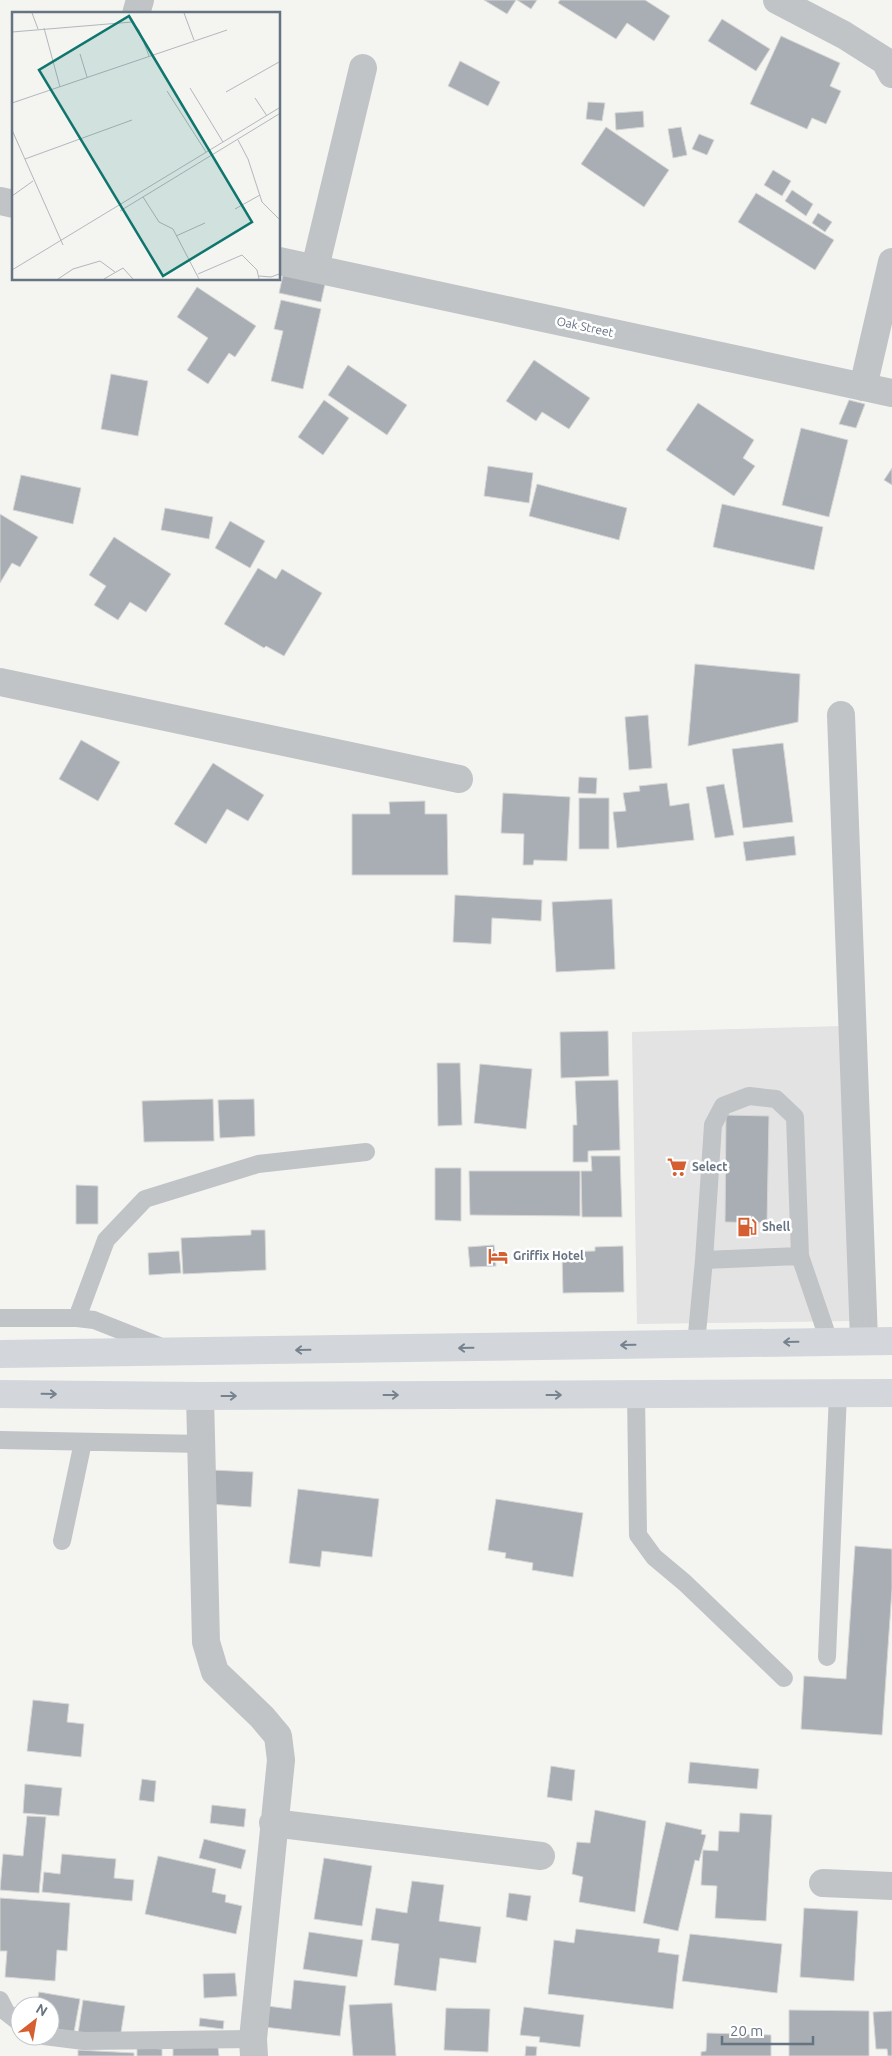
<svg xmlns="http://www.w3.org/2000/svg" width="892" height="2056" font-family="Ubuntu,sans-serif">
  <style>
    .built { fill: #e2e3e2 }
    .building { fill: #a8aeb3; stroke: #d6d6d4 }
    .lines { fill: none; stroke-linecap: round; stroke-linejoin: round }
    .lane { stroke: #c0c4c7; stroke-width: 18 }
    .street { stroke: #c0c4c7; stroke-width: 28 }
    .primary { stroke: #d3d7db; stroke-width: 28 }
    .oneway { stroke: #76828e }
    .labels { text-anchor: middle; stroke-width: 5; stroke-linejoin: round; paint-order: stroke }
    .street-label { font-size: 12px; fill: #667380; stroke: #fff }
    .poi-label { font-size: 12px; font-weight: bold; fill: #667380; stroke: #fff; text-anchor: start }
    .inset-road { fill: none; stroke: #b2b8bd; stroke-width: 1 }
    .view { fill: #0f766e; fill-opacity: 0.15; stroke: #0f766e; stroke-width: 2.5 }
    .inset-edge { fill: none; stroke: #667380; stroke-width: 2.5 }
  </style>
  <rect width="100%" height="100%" fill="#f4f4f1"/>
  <path class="built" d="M842,1026L855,1321L637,1324L632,1032Z"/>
  <path class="building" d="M484,0H516L507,14Z
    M517,0H537L531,9Z
    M560,0H645L670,16L654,41L627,23L616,39L558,3Z
    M722,19L770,49L756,71L708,41Z
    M781,36L840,63L830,86L841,91L826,124L812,118L807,129L750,104Z
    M460,61L500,82L488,106L448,86Z
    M588,102L605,103L602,121L586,119Z
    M643,111L644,127L616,130L615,113Z
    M606,127L669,170L644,207L581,164Z
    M681,127L687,155L673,158L668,129Z
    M699,134L714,140L707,155L692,149Z
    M773,170L791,181L782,196L764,185Z
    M792,190L813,204L806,216L785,201Z
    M756,193L834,240L815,270L738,222Z
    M818,213L832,222L825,232L812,223Z
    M283,275L325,284L321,302L279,293Z
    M197,287L256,326L235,357L229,353L208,384L187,370L208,338L177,317Z
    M281,300L321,309L303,389L271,381L283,331L274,329Z
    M534,360L590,398L569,429L542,412L536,421L506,401Z
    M348,365L407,405L387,435L328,395Z
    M111,374L148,381L138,436L101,429Z
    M324,400L349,418L323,455L298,437Z
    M849,400L865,404L856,428L839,424Z
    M698,403L754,440L743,458L755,466L734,496L666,450Z
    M801,428L848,440L829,517L782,505Z
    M488,466L533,473L529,503L484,496Z
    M892,468V485L884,480Z
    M21,475L81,488L73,524L13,510Z
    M537,484L627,508L619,540L529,516Z
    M722,504L823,527L814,570L713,547Z
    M165,508L213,517L209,539L161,530Z
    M0,514L38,537L20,567L12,563L0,583Z
    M230,521L265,541L250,568L215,548Z
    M114,537L171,574L146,612L130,602L118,620L94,605L106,586L89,575Z
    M258,568L276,579L282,569L322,593L284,656L266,646L264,648L224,624Z
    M695,664L800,674L798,722L688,746Z
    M648,715L652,768L629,770L625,717Z
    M81,740L120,762L98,801L59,779Z
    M783,743L793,822L743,828L732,749Z
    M213,763L264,795L248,821L227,809L206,844L174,824Z
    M579,777L597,778L596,794L578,793Z
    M667,783L670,806L689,803L694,840L617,848L613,812L626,811L623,793L640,791L639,786Z
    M724,784L734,835L715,838L706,787Z
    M503,793L570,797L567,861L534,860L533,865H523L524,834L501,833Z
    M579,798H609V849H579Z
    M425,801V814H447L448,875H352V814H390L389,802Z
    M794,836L796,855L746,861L743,842Z
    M455,895L542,900L541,921L492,918L491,944L453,942Z
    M612,899L615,969L556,972L552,902Z
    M608,1031L609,1076L561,1078L560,1032Z
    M437,1063H460L462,1125L438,1126Z
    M480,1064L532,1069L526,1129L474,1123Z
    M618,1080L620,1150L588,1151V1162H573V1125H577L575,1081Z
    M213,1099L214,1141L144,1142L142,1101Z
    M254,1099L255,1136L220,1138L218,1100Z
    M726,1115L769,1116L767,1223L725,1222Z
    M591,1156H620L622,1217H582L581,1171H592Z
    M435,1168H461V1221L435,1220Z
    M469,1171H580V1216L470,1215Z
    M76,1185L98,1186V1224H76Z
    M251,1230H265L266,1270L183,1274L181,1238L251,1235Z
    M494,1245L496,1266L470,1267L468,1247Z
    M623,1246L624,1292L563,1293L562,1252L595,1251V1247Z
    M179,1251L181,1273L149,1275L148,1253Z
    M212,1470L253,1472L251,1507L210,1504Z
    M298,1489L379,1499L372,1557L322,1551L320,1567L289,1563Z
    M496,1499L583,1513L573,1577L532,1570L533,1563L505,1558L506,1553L488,1550Z
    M855,1546L892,1549V1589L882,1735L801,1729L804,1676L846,1679Z
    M33,1700L69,1704L67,1722L84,1724L81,1757L27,1751Z
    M690,1762L759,1769L757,1789L688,1783Z
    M551,1766L575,1770L572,1801L547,1797Z
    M142,1779L156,1781L154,1802L139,1800Z
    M25,1784L62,1788L59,1816L23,1813Z
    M212,1805L246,1809L244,1827L210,1823Z
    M595,1810L646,1821L635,1912L579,1902L583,1877L572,1874L577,1842L590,1843Z
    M740,1813L772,1815L766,1921L715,1918L717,1886L701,1885L703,1850L718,1851L719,1831L739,1832Z
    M27,1816L46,1817L39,1893L0,1890L3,1854L23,1856Z
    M666,1822L702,1830L701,1834L706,1835L699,1861L695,1860L678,1931L643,1923Z
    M204,1839L246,1850L241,1869L199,1858Z
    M62,1854L116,1859L114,1878L134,1880L132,1901L42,1892L44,1872L60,1874Z
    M158,1856L216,1869L212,1892L226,1895L225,1902L242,1906L236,1934L145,1914Z
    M324,1858L372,1866L362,1926L314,1919Z
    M412,1881L444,1885L439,1921L481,1927L476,1963L440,1958L436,1991L394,1985L399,1944L371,1940L376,1908L407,1913Z
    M509,1893L531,1896L527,1921L506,1917Z
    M0,1898L70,1903L67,1951L57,1950L55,1981L5,1977L7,1951H0Z
    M804,1908L858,1911L854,1981L800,1977Z
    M576,1929L660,1939L658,1952L679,1955L673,2009L548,1994L554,1940L574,1943Z
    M309,1932L363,1940L357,1977L303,1969Z
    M690,1934L782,1944L777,1993L682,1981Z
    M235,1973L237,1996L204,1998L203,1974Z
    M294,1980L346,1986L340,2036L264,2027L267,2006L291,2009Z
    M39,1992L80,1999L74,2032L50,2028V2006H36Z
    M83,2000L125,2006L120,2039L78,2034Z
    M392,2003L396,2056H353L349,2005Z
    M524,2007L584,2015L580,2047L539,2042L540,2037L520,2035Z
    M446,2008L490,2009L488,2052L444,2050Z
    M789,2010L869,2011V2056H789Z
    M892,2011V2056H888L887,2049H876L873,2012Z
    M200,2018L224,2021L223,2029L199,2026Z
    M707,2033L771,2035V2056H701V2052L706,2051Z
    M173,2046L218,2047L219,2056H173Z
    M526,2046L537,2047L536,2056H525Z
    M137,2047L162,2049V2056H137Z
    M78,2050L134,2053V2056H78Z"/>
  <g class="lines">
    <path class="lane" d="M704,1260L800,1256
      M0,1318H77L94,1320L162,1347
      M77,1318L106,1240L145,1199L258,1164L366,1152
      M696,1344L704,1260L713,1125L723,1106L749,1096L776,1099L795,1117L800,1256L829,1341
      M636,1394L638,1535L654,1557L685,1583L784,1678
      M0,1440L202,1444
      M62,1541L83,1442
      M827,1657L838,1393
      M0,2000L6,2012L20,2023
      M44,2036L84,2041L253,2039"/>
    <path class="street" d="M777,0L844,35L885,61L892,74
      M136,14L140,0
      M0,201L14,204
      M279,261L892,393
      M315,268L363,68
      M863,387L892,262
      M0,682L459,779
      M841,715L864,1340
      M200,1396L206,1642L215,1672L262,1717L278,1736L281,1760L253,2039L254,2056
      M273,1823L541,1856
      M823,1883L892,1886"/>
    <path class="primary" d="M0,1354L892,1341
      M0,1394L200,1396L892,1393"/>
  </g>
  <defs><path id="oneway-shaft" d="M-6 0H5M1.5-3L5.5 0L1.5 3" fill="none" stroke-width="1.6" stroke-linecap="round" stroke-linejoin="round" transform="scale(1.25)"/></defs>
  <g class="oneway">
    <use href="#oneway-shaft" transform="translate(791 1342) rotate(179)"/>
    <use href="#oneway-shaft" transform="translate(628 1345) rotate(179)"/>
    <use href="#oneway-shaft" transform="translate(466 1348) rotate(179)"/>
    <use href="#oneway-shaft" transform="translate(303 1350) rotate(179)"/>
    <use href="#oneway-shaft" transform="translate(49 1394) rotate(1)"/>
    <use href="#oneway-shaft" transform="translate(391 1395)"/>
    <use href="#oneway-shaft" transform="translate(554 1395)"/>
    <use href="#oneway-shaft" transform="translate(229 1396)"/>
  </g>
  <defs>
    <symbol id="supermarket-bare" viewBox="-9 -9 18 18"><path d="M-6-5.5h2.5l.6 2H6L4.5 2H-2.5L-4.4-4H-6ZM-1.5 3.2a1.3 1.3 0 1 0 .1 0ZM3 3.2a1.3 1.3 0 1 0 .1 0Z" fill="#d55f30" stroke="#fff" stroke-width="2.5" paint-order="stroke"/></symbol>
    <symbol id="fuel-bare" viewBox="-9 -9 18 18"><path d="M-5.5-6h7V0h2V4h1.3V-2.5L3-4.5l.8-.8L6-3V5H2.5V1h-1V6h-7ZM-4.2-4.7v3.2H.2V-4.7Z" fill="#d55f30" stroke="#fff" stroke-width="2.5" paint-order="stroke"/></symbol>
    <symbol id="hotel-bare" viewBox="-9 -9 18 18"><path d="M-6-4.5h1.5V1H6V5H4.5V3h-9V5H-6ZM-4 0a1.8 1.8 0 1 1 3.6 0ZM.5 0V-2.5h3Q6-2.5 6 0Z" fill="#d55f30" stroke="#fff" stroke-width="2.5" paint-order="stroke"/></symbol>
  </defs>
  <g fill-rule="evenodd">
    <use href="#supermarket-bare" x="663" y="1153" width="28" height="28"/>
    <use href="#fuel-bare" x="733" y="1213" width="28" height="28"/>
    <use href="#hotel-bare" x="484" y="1242" width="28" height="28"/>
  </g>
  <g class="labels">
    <g class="street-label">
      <text transform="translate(585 327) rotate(12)" y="4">Oak Street</text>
    </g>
    <g class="poi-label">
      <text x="692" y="1171">Select</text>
      <text x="762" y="1231">Shell</text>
      <text x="513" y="1260">Griffix Hotel</text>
    </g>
  </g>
  <g transform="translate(12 12)">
    <rect width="268" height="268" fill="#f4f4f1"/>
    <path class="inset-road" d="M20,1L26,17M172,1L182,28M32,16L48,75M0,20L120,10L127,18L137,44M68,42L75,65M178,76L211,130M155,79L194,140M214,80L267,50M243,86L255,104M0,91L215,18M0,118L51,233M226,128L236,147L250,190L267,207M13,147L120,108M0,184L21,169M131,185L147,210L161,217L187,267M223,197L248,183M108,199L267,102M164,224L193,211M0,258L267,96M186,262L230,243L245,258L247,267M247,264L259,265L267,262M46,267L61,257L88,249L103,260M92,267L111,256L121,267"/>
    <path class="view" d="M117,4L240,210L151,264L27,58Z"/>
    <rect width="268" height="268" class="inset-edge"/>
  </g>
  <g transform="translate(35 2021) rotate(31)"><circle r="24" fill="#ffffff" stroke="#c2c7cc"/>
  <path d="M0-4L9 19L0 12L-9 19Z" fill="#d55f30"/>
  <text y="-8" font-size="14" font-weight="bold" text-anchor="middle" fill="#667380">N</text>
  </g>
  <path d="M722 2036v8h91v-8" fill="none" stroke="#667380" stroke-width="2.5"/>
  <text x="730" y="2036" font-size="15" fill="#667380" stroke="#ffffff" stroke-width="4" paint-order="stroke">20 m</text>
</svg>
